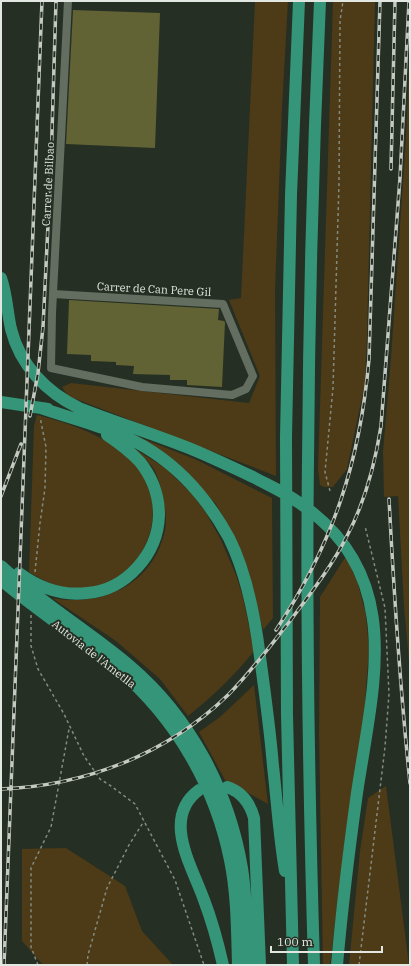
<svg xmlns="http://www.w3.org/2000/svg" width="411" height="966" font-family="'IBM Plex Serif',serif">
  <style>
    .green { fill: #4d3a16 }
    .building { fill: #616334 }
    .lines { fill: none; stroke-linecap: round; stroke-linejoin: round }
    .path { stroke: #848b82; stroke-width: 1.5; stroke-dasharray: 3 3; stroke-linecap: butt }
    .minor { stroke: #636e61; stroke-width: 8 }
    .highway { stroke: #359578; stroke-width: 12 }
    .rail-casing { stroke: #c4cac2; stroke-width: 3.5 }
    .rail { stroke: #262f23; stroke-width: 2; stroke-dasharray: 6; stroke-linecap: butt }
    .labels { text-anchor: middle; stroke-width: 4; stroke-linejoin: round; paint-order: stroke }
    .street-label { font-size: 11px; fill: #e2e8e1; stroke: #262f23 }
  </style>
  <rect width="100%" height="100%" fill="#262f23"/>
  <path class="green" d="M255,1H288L282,108L275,290L276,476L68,396L62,387L71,383L249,403L260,376L229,300L241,298Z
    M333,1H375L367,335L365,383L347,469L333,487H324L320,485L318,469Z
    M410,43V673L404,606L398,496L384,497L383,452L391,358L406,138Z
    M37,415C72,424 108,436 134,463C145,475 152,493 153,510C153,556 116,594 69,588C54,586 42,580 29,572L34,426Z
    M136,436L197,460L272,498L273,618L263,630L249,573L232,533L216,504L180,465Z
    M132,447L165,468L192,494L206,513L221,540L236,575L243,597L254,651C234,676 213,696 188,716L160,679L116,641L52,598C94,606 139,591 158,551C162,542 166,531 166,522C166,515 165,507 163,500C162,490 159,480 155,471C151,463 138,453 132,447Z
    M346,556L358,584L366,615L369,650L364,714L345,838L330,965H323L319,733L320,597Z
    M254,685L268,804L225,780L199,732L220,717Z
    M386,786L409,965H349L360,851L368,798Z
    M66,848L125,886L142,931L173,965H43L22,941V849Z"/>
  <path class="building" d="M73,10L160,13L155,148L66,144Z
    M69,300L219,309L218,320L224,321L225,322L222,387L187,385V380H170V375L133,374L134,366L116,365V362L91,361V355L67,354Z"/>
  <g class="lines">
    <path class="path" d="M330,491L325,472L333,388L339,183L340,21L343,1
      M35,572L40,523L45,488L46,447L40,417
      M31,615V646L38,669L64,714L84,756L100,779L111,786L135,804L175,880L204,965
      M38,965L31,947V868L51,827L69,729
      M87,965L88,955L107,888L129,845L144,821
      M359,965L385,747L389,694L385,608L365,526"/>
    <path class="minor" d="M53,294L223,304L253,376L246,389L232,395L142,387L51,368L52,313L68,1"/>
    <path class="highway" d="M1,278C7,295 7,311 11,329C20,365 46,392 79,408C117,423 157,435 196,451C215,459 234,468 253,477C268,485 284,492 298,502C407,575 373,685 357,793C349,850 342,908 337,965
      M1,402L48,409
      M41,408C79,421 120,430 153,452C185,473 211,505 229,538C247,574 255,617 260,657C265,693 270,729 273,766C277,801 279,836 285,871
      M1,566C41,603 89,631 130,666C190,717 229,791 242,868C247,900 247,933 248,965
      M19,573C38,587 62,596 87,593C126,590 158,554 159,515C159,496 152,477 140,462C130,451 119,443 107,435
      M1,580C39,612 81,639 119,670C176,719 215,786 230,860C237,894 237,930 238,965
      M227,787C242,792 250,803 254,818L260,965
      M199,790C161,818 192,866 204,900C212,921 218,943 223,965
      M293,965L287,715L286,437L291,195L299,1
      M314,965C309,797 306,629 308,461C309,308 313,154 320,1"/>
    <defs>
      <path id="rail" d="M391,169L395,1
        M30,416L38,373L43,327L51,164L56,1
        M1,496L21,444
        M389,499C394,594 400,688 410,783
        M276,630C333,544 360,462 369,359L380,1
        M1,789C85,786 167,754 228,695C251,672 270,646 290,621C310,594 332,566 347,536C365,502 375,464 381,426L400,178L409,1
        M4,965L42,1"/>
    </defs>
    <use href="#rail" class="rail-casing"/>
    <use href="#rail" class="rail"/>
  </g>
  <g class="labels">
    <g class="street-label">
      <text transform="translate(48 184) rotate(-87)" y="4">Carrer de Bilbao</text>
      <text transform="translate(154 289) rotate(3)" y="4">Carrer de Can Pere Gil</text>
      <text transform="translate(94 654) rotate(38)" y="4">Autovia de l'Ametlla</text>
    </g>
  </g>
  <rect width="411" height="966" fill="none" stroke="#e2e8e1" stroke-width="4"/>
  <path d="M271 946v6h111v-6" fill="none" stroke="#e2e8e1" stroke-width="2"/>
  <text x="277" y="946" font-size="12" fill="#e2e8e1" stroke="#262f23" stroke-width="3" paint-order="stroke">100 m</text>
</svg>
